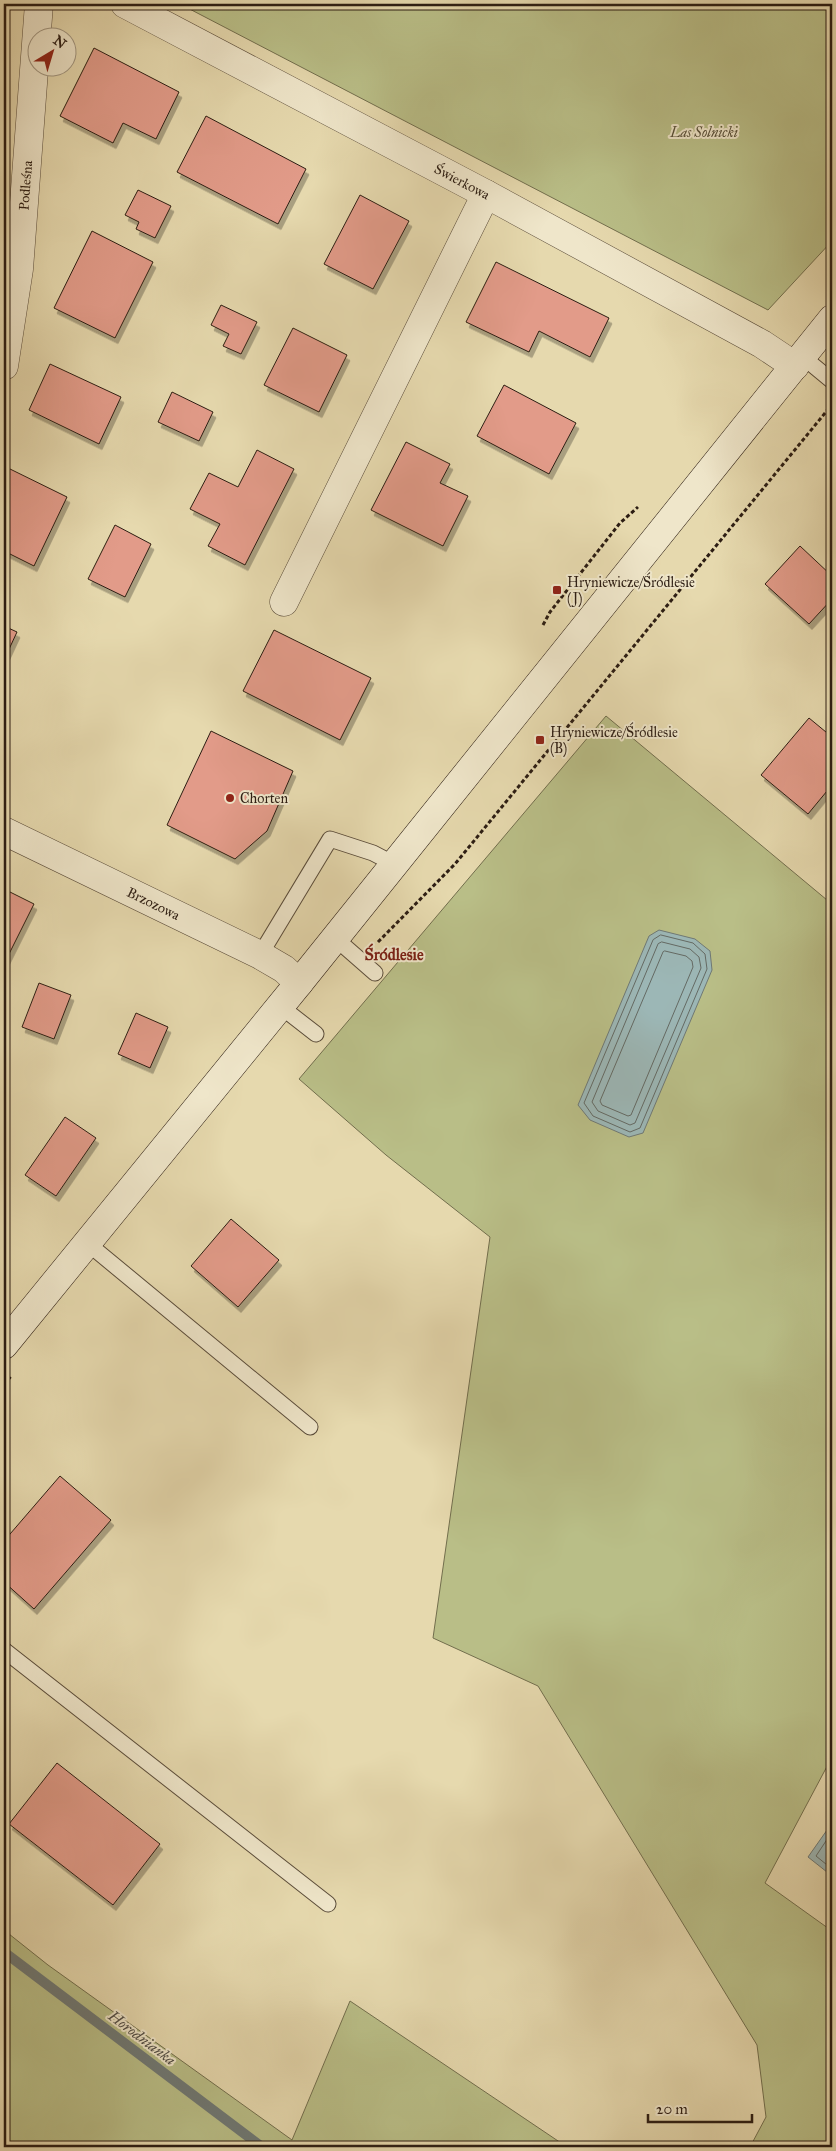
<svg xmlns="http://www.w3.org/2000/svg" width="836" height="2151" font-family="'IM FELL Great Primer',serif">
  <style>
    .green { fill: #b9be87; stroke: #726e4d }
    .water { fill: #9cb7b6; stroke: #6f7975 }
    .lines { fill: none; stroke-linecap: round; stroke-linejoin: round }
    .shore { stroke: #646a64; stroke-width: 1 }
    .stream { stroke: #6f7975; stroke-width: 10 }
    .building { fill: #e29b89; stroke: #2c1d13; filter: url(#shadow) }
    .lane-casing { stroke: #5a4c3a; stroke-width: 17 }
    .street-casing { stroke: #5a4c3a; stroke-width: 29 }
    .secondary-casing { stroke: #2c1d13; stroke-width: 29 }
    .path { stroke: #2c1d13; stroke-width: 3; stroke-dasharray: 4 2.5; stroke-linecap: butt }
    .lane { stroke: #efe6ca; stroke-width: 15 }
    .street { stroke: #efe6ca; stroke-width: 28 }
    .secondary { stroke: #efe6ca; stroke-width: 28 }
    .poi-dot { fill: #8f2418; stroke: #efe6ca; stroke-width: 2 }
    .labels { text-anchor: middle; stroke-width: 4; stroke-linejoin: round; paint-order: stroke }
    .park-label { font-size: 14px; font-style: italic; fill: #564d36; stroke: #efe6ca }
    .street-label { font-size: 14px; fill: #2c1d13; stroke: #efe6ca }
    .poi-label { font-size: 14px; fill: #2c1d13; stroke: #efe6ca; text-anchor: start }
    .water-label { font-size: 15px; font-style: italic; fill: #4e4b44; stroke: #efe6ca }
    .quarter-label { font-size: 16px; font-weight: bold; fill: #7a1f14; stroke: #efe6ca }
  </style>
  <defs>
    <filter id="shadow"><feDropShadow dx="3" dy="5.5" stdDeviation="0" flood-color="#0004"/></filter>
  </defs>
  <rect width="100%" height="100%" fill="#e6d9ae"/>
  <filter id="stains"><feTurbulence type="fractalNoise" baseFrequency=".004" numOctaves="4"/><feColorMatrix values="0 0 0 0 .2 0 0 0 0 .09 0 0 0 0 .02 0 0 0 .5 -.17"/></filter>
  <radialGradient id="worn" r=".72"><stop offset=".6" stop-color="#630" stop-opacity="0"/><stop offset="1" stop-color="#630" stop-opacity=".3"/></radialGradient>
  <path class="green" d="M180,4H832V241L768,310Z
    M606,716L827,900L832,893V1757L765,1883L832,1931V2147H750L766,2117L757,2045L538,1686L433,1638L490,1237L386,1155L299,1079Z
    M4,1930L48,1965L292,2140L350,2001L567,2147H4Z"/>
  <path class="water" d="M659,930L695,939L710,951L712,970L643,1133L629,1137L590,1120L578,1105L649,936Z
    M832,1823V1876L808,1857Z"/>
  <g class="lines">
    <path class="shore" d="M661,935L693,943L705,954L707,969L640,1128L630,1132L593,1116L584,1103L653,940Z
      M662,942L690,949L699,957L701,968L635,1123L630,1125L598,1111L592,1102L658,944Z
      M665,951L686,956L692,961L693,967L631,1115L628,1116L602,1105L600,1101L663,952Z
      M832,1832L816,1856L832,1869"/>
    <path class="stream" d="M4,1952L262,2147"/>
  </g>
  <path class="building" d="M94,48L179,92L156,139L123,123L113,143L60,116Z
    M206,116L306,169L278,224L177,172Z
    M138,190L171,206L155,238L136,229L139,222L125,215Z
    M360,195L409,221L373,289L324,264Z
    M92,231L153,262L115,338L54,308Z
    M496,262L609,318L590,357L539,331L529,352L466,322Z
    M221,305L257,322L241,354L223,346L229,334L211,325Z
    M293,328L347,355L319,412L264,385Z
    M50,364L121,397L99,444L29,410Z
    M504,385L576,423L549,474L477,436Z
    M172,392L213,412L199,441L158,422Z
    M406,442L450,464L440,483L468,496L443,546L371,510Z
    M257,450L294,469L245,565L208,546L220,524L190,509L209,473L238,487Z
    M8,468L67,497L34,566L4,551V478Z
    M115,525L151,544L125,597L88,579Z
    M800,546L832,576V599L809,624L765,584Z
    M4,626L17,632L4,660Z
    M274,630L371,678L340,740L243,691Z
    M809,718L832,737V785L808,814L761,775Z
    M211,731L293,771L267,831L235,859L167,825Z
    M4,889L34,904L5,962H4Z
    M39,983L71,995L54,1039L22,1027Z
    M136,1013L168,1027L150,1068L118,1054Z
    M65,1117L96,1138L56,1196L25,1175Z
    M231,1219L279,1260L238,1307L191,1266Z
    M60,1476L111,1520L34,1609L4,1582V1541Z
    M57,1763L160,1844L113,1905L9,1824Z"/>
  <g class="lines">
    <defs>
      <path id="lane" d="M803,357L832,381
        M335,938L375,973
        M260,955L330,839L373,853L394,864
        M280,1006L316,1034
        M86,1242L310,1427
        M4,1650L328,1904"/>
      <g id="street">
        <path id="s1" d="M125,4L486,194L762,344L795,366"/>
        <path id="s2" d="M4,366L19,269L39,4"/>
        <path d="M284,602L486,194"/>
        <path id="s3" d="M4,831L260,955L284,969L299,983"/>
      </g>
      <path id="secondary" d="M4,1345L299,983L832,319"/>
    </defs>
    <use href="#lane" class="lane-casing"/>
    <use href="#street" class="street-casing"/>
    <use href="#secondary" class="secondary-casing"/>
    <path class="path" d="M543,625L550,612L620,523L638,507
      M378,942L455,864L830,407
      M4,1385L11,1376"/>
    <use href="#lane" class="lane"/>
    <use href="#street" class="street"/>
    <use href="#secondary" class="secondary"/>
  </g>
  <g class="poi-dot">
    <rect x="552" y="585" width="10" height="10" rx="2.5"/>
    <rect x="535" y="735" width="10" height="10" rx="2.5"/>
    <circle cx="230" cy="798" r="5"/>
  </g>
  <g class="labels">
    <g class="park-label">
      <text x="704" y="137">Las Solnicki</text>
    </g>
    <g class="street-label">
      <text dy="5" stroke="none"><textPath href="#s1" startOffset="381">Świerkowa</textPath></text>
      <text dy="5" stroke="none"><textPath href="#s2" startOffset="182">Podleśna</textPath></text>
      <text dy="5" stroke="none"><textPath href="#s3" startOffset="166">Brzozowa</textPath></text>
    </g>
    <g class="poi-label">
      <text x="567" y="587">Hryniewicze/Śródlesie<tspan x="567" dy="16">(J)</tspan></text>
      <text x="550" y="737">Hryniewicze/Śródlesie<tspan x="550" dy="16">(B)</tspan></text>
      <text x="240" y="803">Chorten</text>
    </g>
    <g class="water-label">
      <text transform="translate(142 2038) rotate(37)" y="5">Horodnianka</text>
    </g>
    <g class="quarter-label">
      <text x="394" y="960">Śródlesie</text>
    </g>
  </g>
  <rect width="836" height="2151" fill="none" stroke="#e6d9ae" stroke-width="20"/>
  <rect x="5" y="5" width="826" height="2141" fill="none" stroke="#2c1d13" stroke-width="2.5"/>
  <rect x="10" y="10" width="816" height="2131" fill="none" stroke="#2c1d13"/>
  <g transform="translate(52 52) rotate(38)"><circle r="24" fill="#efe6ca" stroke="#a19681"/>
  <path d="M0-4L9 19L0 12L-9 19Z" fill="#8f2418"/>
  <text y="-8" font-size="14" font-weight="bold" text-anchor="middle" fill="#2c1d13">N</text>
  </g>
  <path d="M648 2114v8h104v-8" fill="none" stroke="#2c1d13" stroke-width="2.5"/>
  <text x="656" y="2114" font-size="15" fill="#2c1d13" stroke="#efe6ca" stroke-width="4" paint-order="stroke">20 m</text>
  <rect width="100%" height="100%" filter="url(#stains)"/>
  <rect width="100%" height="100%" fill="url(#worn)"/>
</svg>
